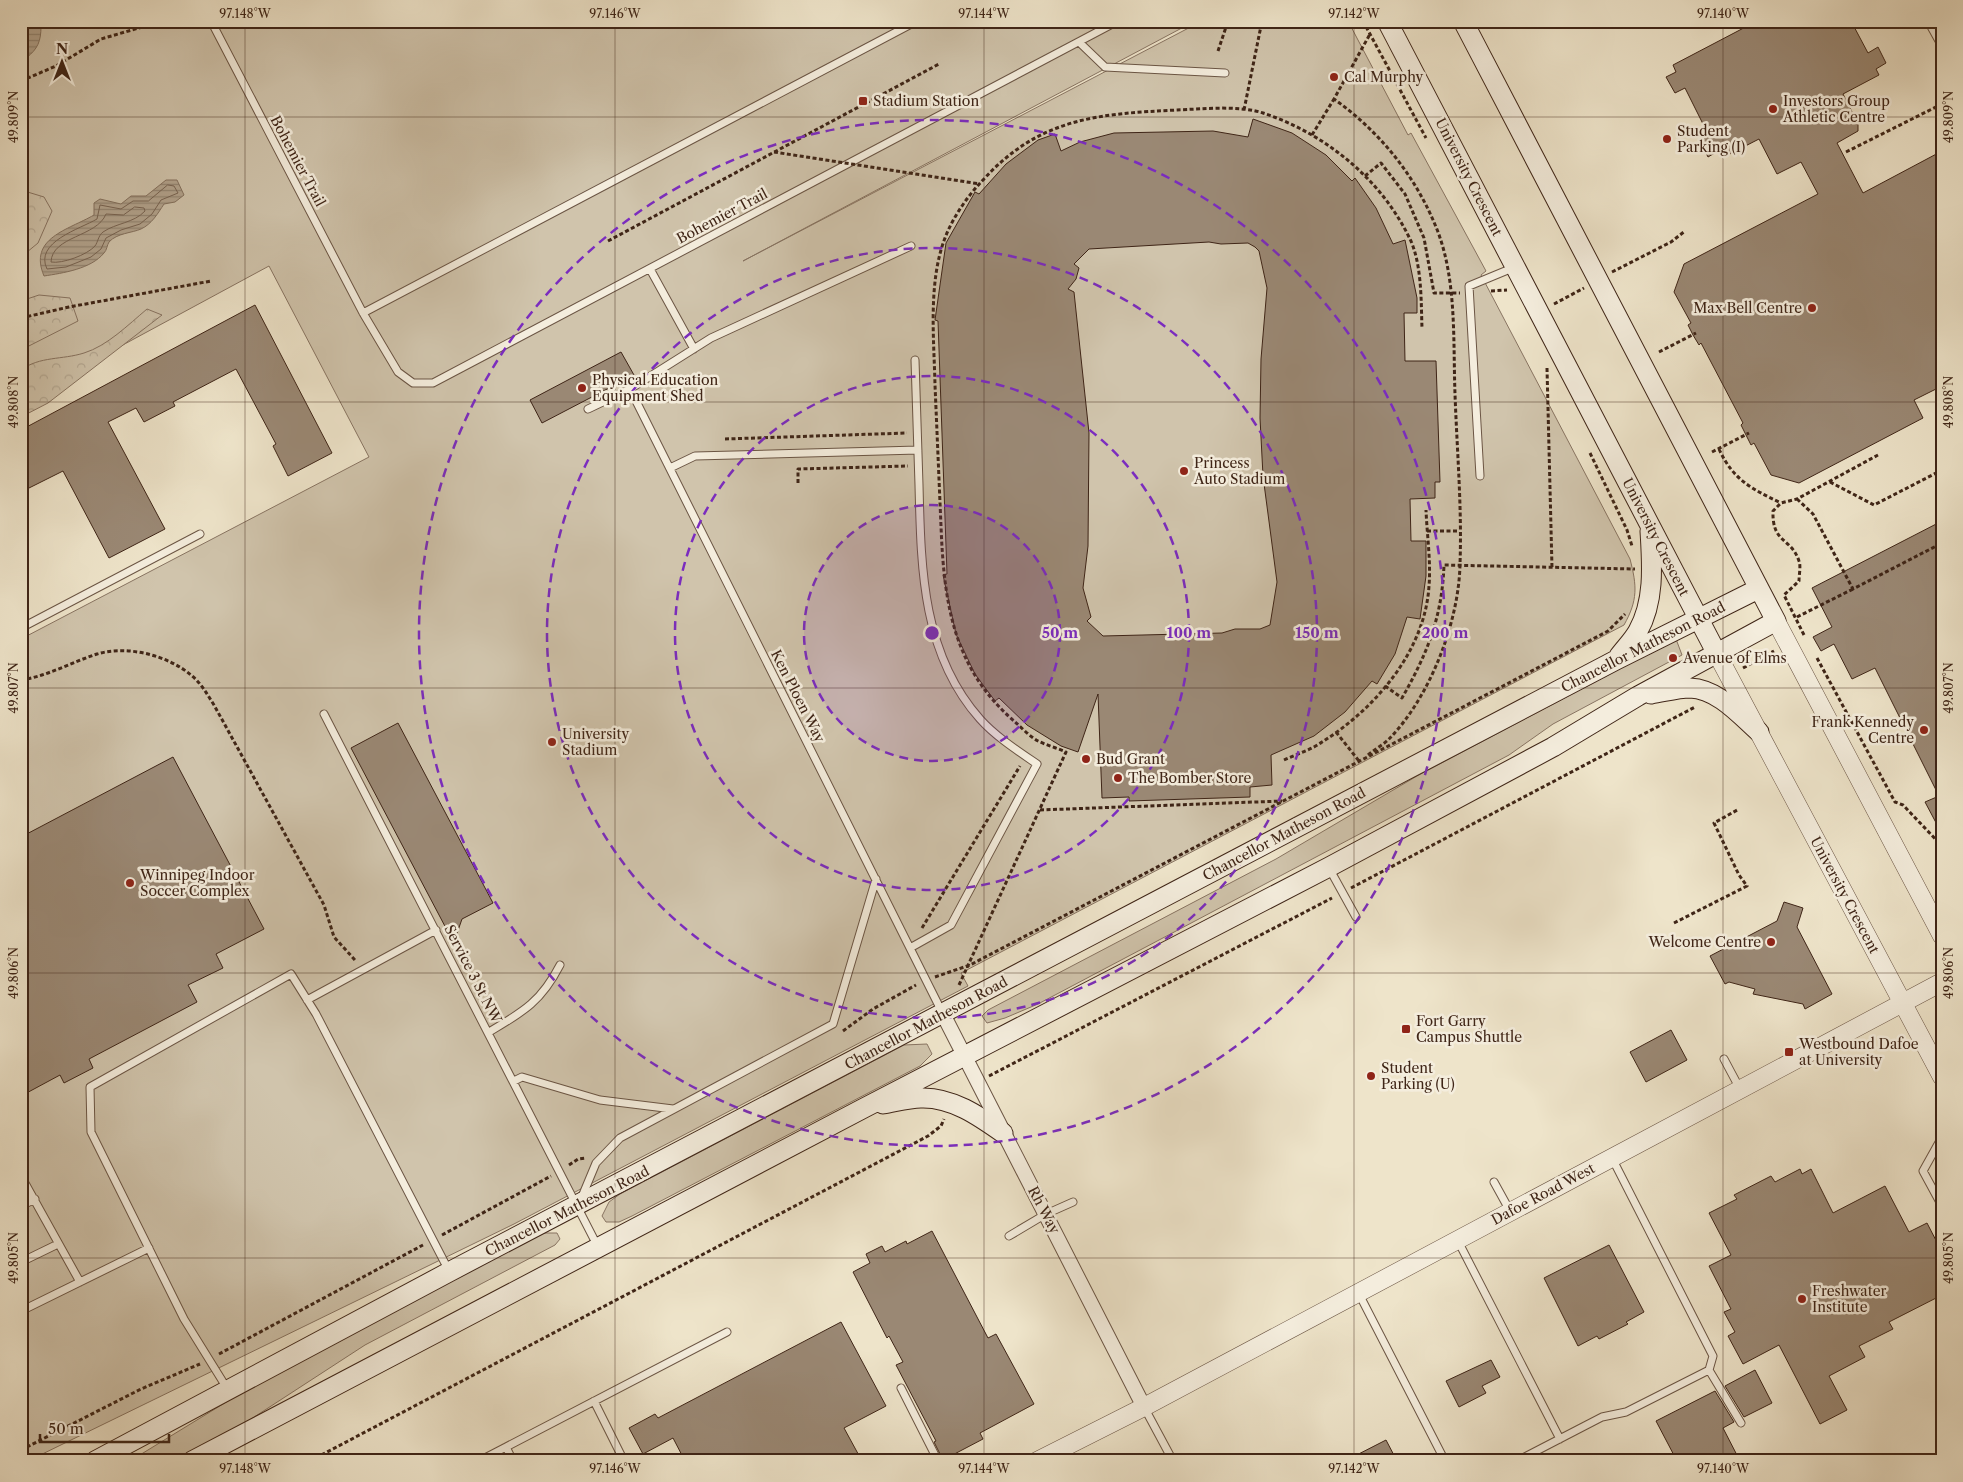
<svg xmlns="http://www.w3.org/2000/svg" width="1963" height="1482" font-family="'Libre Caslon Text',serif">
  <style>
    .grass { fill: #d0c4ac; stroke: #887462 }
    .forest { fill: url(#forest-crowns); stroke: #887462 }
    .water { fill: url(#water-rules); stroke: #84715e }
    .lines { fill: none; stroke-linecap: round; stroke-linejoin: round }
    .shore { stroke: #786452; stroke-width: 1 }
    .building { fill: #9a8874; stroke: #3f2517; fill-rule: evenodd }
    .service-casing { stroke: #6b5544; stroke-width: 9 }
    .minor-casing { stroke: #6b5544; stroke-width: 16 }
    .tertiary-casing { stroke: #6b5544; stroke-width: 19 }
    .secondary-casing { stroke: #3f2517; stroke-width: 21 }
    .path { stroke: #3f2517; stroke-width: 3; stroke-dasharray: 4 2.5; stroke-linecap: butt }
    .service { stroke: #f4eddd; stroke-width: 7 }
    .minor { stroke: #f4eddd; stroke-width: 14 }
    .tertiary { stroke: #f4eddd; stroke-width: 18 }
    .secondary { stroke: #f4eddd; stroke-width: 19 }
    .path-bridge { stroke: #3f2517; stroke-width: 3; stroke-dasharray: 4 2.5; stroke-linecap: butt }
    .ticks { fill: none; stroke: #3f2517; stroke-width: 1; stroke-opacity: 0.45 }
    .ring { fill: none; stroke: #7b2cbf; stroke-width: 2.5; stroke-dasharray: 9 6 }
    .poi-dot { fill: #8f2418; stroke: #f4eddd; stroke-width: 2 }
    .labels { text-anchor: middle; stroke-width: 5; stroke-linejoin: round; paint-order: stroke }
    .poi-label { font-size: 14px; fill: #3f2517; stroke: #f4eddd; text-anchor: start }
    .street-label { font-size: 14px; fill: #3f2517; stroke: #f4eddd }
    .centre { fill: #7b2cbf; stroke: #f4eddd; stroke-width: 2.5 }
    .ring-label { font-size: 15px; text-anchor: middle; font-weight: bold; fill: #7b2cbf; stroke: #f4eddd; stroke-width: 5; stroke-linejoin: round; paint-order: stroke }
    .neatline { fill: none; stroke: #3f2517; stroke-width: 2 }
    .ticks-label { font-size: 12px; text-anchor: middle; fill: #3f2517 }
  </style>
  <defs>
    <pattern id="forest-crowns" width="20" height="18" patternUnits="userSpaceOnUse" patternTransform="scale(1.25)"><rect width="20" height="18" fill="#d0c4ac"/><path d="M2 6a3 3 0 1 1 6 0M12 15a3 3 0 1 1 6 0" fill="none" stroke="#b4a893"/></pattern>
    <pattern id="water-rules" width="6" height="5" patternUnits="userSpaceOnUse" patternTransform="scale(1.25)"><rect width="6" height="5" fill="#b2a38d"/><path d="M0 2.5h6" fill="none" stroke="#928572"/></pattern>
  </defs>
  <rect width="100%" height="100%" fill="#eee4ca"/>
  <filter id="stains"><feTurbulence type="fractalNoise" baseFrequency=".004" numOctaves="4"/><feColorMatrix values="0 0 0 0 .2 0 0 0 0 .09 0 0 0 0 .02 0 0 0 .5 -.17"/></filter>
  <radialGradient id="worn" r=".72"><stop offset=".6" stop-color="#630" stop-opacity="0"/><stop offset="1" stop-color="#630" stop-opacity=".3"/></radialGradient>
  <path class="grass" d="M21,21H1195L743,261L1202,21H1348L1408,135L1411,133L1486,271L1481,275L1630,559C1637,586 1638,600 1624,625L961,973L968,986L514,1224L28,1461H21V639L369,457L269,266L21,400Z
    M1676,639L1682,655L1553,724L1509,755L1038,1004L1005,1018L987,1023L982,1016L988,1010L1276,859L1417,776Z
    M927,1044L932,1054L920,1066L632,1216L619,1222H606L602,1216L609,1202L620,1194L904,1045Z
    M542,1233H557L560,1239L555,1245L365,1345L245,1423L172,1461H130L254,1385Z"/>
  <path class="forest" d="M21,190L44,197L52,211L38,243L21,257Z
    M39,295L70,298L78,321L21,350V301Z
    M147,309L162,315L48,403L21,417V370C40,356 62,360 84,353C107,346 128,325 147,309Z"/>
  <path class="water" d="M34,23L41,26C41,41 38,49 26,58H21V26Z
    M166,180H177L184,195L175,202L164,204C158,213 152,224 141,229C132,233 117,233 109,242C107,245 107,250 104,253C91,269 63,273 44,276C28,238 68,230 94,215V203L100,199L121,204L131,196H146Z"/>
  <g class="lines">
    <path class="shore" d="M168,185L174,186L178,193L161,200L152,214L140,224L121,230L106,238L101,249L91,257L66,267L47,269C34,242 80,229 97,219L100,205L121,209L133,201H148Z
      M135,207L144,208L145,211C134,223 116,223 103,232C98,236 98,242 95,246C87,255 62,264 51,262C52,236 97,237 106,214L123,215Z"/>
  </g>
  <path class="building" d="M1757,21H1851L1868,53L1878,47L1886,63L1876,69L1879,75L1843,94L1858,124V131L1837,143L1863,193L1942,151V386L1914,400L1923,418L1799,483L1771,475L1754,443L1751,445L1741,425L1743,423L1701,343L1699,345L1693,335L1688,325L1691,323L1674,292L1684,264L1818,194L1801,162L1777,174L1759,139L1722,158L1718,151L1708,157L1700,141L1709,136L1685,88L1675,93L1666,77L1676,72L1673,65Z
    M1253,119L1292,133L1326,155L1352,181L1355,178L1376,208L1393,244L1405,240L1417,298V313H1404L1405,361H1436L1440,482H1435V498L1410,499L1411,541H1426V576L1420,619L1407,617L1395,654L1377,684L1372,681L1345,712L1314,736L1271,755L1272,785L1250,787V797L1129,801V797L1102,798L1098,694L1078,752L1061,746L1027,725L999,698L995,701L975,674L956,634L943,575L947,574L938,321L935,320L946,243L975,192L979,194L1006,164L1038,140L1055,134L1061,151L1080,142L1114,133L1213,131L1248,137ZM1209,242L1221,244L1248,243L1255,247L1259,251L1267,288L1261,359L1260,418L1263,476L1277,582L1270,625L1260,629H1235L1222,633L1103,636L1087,621L1091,617L1083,588L1088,546L1089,433L1076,311L1074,292L1068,289L1076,279L1079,268L1074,264L1089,249Z
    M255,305L332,453L288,476L273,446L276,444L236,369L173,402L175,406L144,422L136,408L108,422L165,529L109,558L63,471L21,492V430Z
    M621,352L634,375L542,423L530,400Z
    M1942,521V834L1925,802L1939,796L1875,668L1852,679L1834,644L1821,651L1813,637L1832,627L1812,588Z
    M398,723L493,903L462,919L455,939L450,931L448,932L351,748Z
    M173,757L264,929L216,954L223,968L188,985L197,1002L89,1059L93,1068L64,1083L60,1075L21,1096V837Z
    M1784,902L1803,908L1797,927L1832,994L1805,1009L1803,1004L1753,994L1755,989L1729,982L1725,984L1710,956L1777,921Z
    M1671,1030L1687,1060L1646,1082L1630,1052Z
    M1800,1169L1802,1174L1811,1169L1833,1213L1885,1186L1909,1232L1927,1223L1942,1252V1295L1889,1322L1893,1329L1859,1346L1865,1357L1829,1376L1847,1410L1820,1424L1779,1345L1743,1364L1728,1336L1735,1332L1724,1312L1731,1309L1709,1266L1731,1255L1709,1213L1737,1199L1734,1195L1771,1176L1775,1182Z
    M932,1231L988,1338L996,1334L1034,1404L980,1433L983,1439L943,1460L934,1442L936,1441L896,1365L903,1362L889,1336L887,1338L853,1272L870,1263L866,1254L882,1246L885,1252L906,1241L907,1244Z
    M1609,1245L1644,1312L1626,1322L1628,1324L1599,1339L1597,1336L1578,1346L1544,1278Z
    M841,1322L886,1406L844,1428L862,1461H685L673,1438L643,1454L629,1428L655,1414L658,1418Z
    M1491,1360L1500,1377L1482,1386L1486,1393L1459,1407L1446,1381Z
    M1755,1370L1772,1403L1744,1417L1725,1386Z
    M1715,1391L1734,1422L1723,1428L1740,1461H1677L1656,1421Z
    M1386,1440L1397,1461H1345Z"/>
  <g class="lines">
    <defs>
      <path id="service" d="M211,21L363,313L398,372L413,383H433L1118,21
        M1079,42L1105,67L1225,73
        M650,269L694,349
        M363,313L917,21
        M630,389L942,1012
        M588,409L630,389L711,338L911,246
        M670,468L695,456L918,450
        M1480,476L1469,286L1515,267
        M21,628L200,534
        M324,714L598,1247
        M1329,868L1356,917
        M910,948L951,925L1037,764C1018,751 995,736 980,719C922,654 921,568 919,485C918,443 916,402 915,360
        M307,1000L436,930
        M489,1032C523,1012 541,1002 560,965
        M1724,1059L1740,1089
        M514,1081L522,1077L600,1100L673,1109
        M1942,1137L1923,1171L1942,1206
        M21,1176L80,1282
        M1494,1182L1510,1211
        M581,1199L596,1163L620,1138L833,1024L876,879
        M21,1206L35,1199
        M1009,1236L1046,1214L1073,1202
        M1458,1241L1560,1439
        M21,1262L58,1244
        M1358,1292L1445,1461
        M21,1311L149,1248
        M1709,1370L1741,1423
        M901,1388L938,1461
        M228,1390L184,1319L91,1132L90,1087L291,974L316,1014L449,1271
        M594,1401L624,1461
        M1144,1407L1173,1461
        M479,1461L506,1447
        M513,1461L506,1447L727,1332
        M1517,1461L1602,1417L1626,1412L1709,1370L1713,1356L1612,1158"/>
      <path id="minor" d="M1932,21L1942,39
        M943,1014L1144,1407"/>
      <path id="tertiary" d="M1776,621L1942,936
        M1716,652L1942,1077
        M1037,1461L1144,1407L1942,982"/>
      <path id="secondary" d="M1387,21L1716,652
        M1619,656C1625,648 1633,640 1638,631C1655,601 1652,564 1650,531
        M1651,694C1664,692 1678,688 1690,688C1718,689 1740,715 1759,732
        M883,1104C895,1102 909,1098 921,1098C952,1097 979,1116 1003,1133
        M95,1461L449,1272L1616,660L1758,589
        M192,1461L864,1108L1329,867L1553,747L1638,696L1776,621L1463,21"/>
    </defs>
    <use href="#service" class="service-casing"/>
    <use href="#minor" class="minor-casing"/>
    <use href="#tertiary" class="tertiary-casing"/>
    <use href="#secondary" class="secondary-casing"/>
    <path class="path" d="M1363,21L1426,138
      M1218,51L1228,21
      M21,81L56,66L101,39L156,23
      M1244,110L1262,21
      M1312,135L1334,99
      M1846,152L1942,104
      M1365,176L1381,163L1405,194L1424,238L1434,293H1460
      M608,241L939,64
      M1612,272L1671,242L1685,231
      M1491,291L1507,290
      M1554,304L1584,288
      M21,318L69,307L211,281
      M1659,352L1696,333
      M1547,368L1552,568
      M725,439L907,433
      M1719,449C1733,480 1752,489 1781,503
      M1712,452L1749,433
      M1590,453L1627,530L1632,546
      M1830,482L1874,505L1942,470
      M798,483V469L908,466
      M1797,499L1813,514L1853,589L1942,543
      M1427,531H1459
      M1797,617L1853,589
      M1804,635L1784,595L1799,581C1799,575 1801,566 1799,561C1791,537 1772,544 1773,511L1781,503L1797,499L1878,455
      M1817,658L1895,802L1903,805L1942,846
      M1743,668L1774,651
      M21,680C48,676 72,662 97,654C127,645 167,655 191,675C201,683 207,694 214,705L324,905L334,937L355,960
      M1385,686L1402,698C1427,654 1442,618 1444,565L1635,569
      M1336,732L1359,761L1361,760
      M1368,755C1375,749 1383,745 1389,739C1430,697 1459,622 1460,564C1462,508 1457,451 1455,394C1453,340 1457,278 1436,227C1415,175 1379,131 1334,99L1370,34
      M1284,760C1297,754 1311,750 1322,742C1375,709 1425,651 1429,586C1431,562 1427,535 1426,510
      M1040,810L1282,801
      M1351,888L1695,707
      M1674,923L1747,886L1739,875L1714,823L1739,809
      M922,928L1020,766
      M935,977L970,965L1608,631L1625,614
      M959,985L1066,752C1057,748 1046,745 1038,741C1029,736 1021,727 1014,721C953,668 944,603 941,526C939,479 937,432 935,385C934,339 928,282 945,238C953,217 967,197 982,181C1039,118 1096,114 1177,110C1202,109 1239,105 1263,113C1324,133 1380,178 1409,237C1422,262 1421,301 1422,328
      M843,1031L873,1009L916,985
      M989,1076L1332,898
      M569,1165L578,1159L586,1158
      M442,1235L551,1176
      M219,1354L423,1245
      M21,1450L141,1389L200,1364
      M310,1461L928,1136L941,1126L944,1119"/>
    <use href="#service" class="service"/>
    <use href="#minor" class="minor"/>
    <use href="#tertiary" class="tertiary"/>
    <use href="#secondary" class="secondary"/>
    <path class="path-bridge" d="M774,152L980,184"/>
  </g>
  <path class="ticks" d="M245,21V1461M615,21V1461M984,21V1461M1354,21V1461M1723,21V1461M21,117H1942M21,402H1942M21,688H1942M21,973H1942M21,1258H1942"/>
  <circle cx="932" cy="633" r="128" fill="#7b2cbf" fill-opacity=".12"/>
  <g class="ring">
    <circle cx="932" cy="633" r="128"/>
    <circle cx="932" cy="633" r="257"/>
    <circle cx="932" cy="633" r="385"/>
    <circle cx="932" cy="633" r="513"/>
  </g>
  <g class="poi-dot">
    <circle cx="1334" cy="77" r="5"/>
    <rect x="858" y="96" width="10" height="10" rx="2.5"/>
    <circle cx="1773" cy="109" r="5"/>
    <circle cx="1667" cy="139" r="5"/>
    <circle cx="1812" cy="308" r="5"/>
    <circle cx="582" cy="388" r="5"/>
    <circle cx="1184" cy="471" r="5"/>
    <circle cx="1673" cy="658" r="5"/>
    <circle cx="1924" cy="730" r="5"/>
    <circle cx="552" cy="742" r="5"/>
    <circle cx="1086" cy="759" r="5"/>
    <circle cx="1118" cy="778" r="5"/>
    <circle cx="130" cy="883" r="5"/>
    <circle cx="1771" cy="942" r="5"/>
    <rect x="1401" y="1024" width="10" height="10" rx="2.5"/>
    <rect x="1784" y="1047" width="10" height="10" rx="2.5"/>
    <circle cx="1371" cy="1076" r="5"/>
    <circle cx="1802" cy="1299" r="5"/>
  </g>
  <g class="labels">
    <g class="poi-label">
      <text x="1344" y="82">Cal Murphy</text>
      <text x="873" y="106">Stadium Station</text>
      <text x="1783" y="106">Investors Group<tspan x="1783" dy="16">Athletic Centre</tspan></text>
      <text x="1677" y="136">Student<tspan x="1677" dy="16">Parking (I)</tspan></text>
      <text x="1802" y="313" text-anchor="end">Max Bell Centre</text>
      <text x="592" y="385">Physical Education<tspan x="592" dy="16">Equipment Shed</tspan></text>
      <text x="1194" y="468">Princess<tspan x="1194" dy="16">Auto Stadium</tspan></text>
      <text x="1683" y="663">Avenue of Elms</text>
      <text x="1914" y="727" text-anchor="end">Frank Kennedy<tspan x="1914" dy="16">Centre</tspan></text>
      <text x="562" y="739">University<tspan x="562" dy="16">Stadium</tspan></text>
      <text x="1096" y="764">Bud Grant</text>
      <text x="1128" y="783">The Bomber Store</text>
      <text x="140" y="880">Winnipeg Indoor<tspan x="140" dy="16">Soccer Complex</tspan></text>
      <text x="1761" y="947" text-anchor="end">Welcome Centre</text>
      <text x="1416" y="1026">Fort Garry<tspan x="1416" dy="16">Campus Shuttle</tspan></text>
      <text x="1799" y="1049">Westbound Dafoe<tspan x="1799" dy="16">at University</tspan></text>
      <text x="1381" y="1073">Student<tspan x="1381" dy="16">Parking (U)</tspan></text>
      <text x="1812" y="1296">Freshwater<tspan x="1812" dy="16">Institute</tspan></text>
    </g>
    <g class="street-label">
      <text transform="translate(298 161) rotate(62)" y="5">Bohemier Trail</text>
      <text transform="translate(1469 177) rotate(63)" y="5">University Crescent</text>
      <text transform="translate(722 216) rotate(-28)" y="5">Bohemier Trail</text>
      <text transform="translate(1656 537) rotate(63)" y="5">University Crescent</text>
      <text transform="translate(1643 647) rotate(-27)" y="5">Chancellor Matheson Road</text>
      <text transform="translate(798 696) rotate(63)" y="5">Ken Ploen Way</text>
      <text transform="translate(1284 834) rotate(-28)" y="5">Chancellor Matheson Road</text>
      <text transform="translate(1845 895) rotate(62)" y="5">University Crescent</text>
      <text transform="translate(473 974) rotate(63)" y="5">Service 3 St NW</text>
      <text transform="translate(926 1023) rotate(-28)" y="5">Chancellor Matheson Road</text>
      <text transform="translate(1543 1194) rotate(-28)" y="5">Dafoe Road West</text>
      <text transform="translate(1044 1210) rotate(62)" y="5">Rh Way</text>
      <text transform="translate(567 1211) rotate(-27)" y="5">Chancellor Matheson Road</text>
    </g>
  </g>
  <circle cx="932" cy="633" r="8" class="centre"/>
  <g class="ring-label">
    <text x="1060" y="638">50 m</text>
    <text x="1189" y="638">100 m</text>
    <text x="1317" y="638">150 m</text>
    <text x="1445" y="638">200 m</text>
  </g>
  <rect width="1963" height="1482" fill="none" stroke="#eee4ca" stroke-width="55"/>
  <g transform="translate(62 62)" stroke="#f4eddd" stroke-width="4" paint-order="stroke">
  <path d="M0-4L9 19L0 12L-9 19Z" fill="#3f2517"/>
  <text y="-8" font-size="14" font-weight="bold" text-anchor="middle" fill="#3f2517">N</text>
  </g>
  <path d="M40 1434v8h129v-8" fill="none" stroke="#3f2517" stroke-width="2.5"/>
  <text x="48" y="1434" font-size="15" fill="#3f2517" stroke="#f4eddd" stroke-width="4" paint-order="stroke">50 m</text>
  <rect x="28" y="28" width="1908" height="1426" class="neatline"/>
  <g class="ticks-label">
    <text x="245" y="18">97.148°W</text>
    <text x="615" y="18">97.146°W</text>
    <text x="984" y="18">97.144°W</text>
    <text x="1354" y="18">97.142°W</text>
    <text x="1723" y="18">97.140°W</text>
    <text transform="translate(14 117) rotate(-90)" y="4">49.809°N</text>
    <text transform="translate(1949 117) rotate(-90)" y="4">49.809°N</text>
    <text transform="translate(14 402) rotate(-90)" y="4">49.808°N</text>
    <text transform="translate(1949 402) rotate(-90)" y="4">49.808°N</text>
    <text transform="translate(14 688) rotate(-90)" y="4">49.807°N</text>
    <text transform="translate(1949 688) rotate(-90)" y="4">49.807°N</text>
    <text transform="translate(14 973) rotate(-90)" y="4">49.806°N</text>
    <text transform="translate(1949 973) rotate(-90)" y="4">49.806°N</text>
    <text transform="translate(14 1258) rotate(-90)" y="4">49.805°N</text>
    <text transform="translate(1949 1258) rotate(-90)" y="4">49.805°N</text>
    <text x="245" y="1473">97.148°W</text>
    <text x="615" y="1473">97.146°W</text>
    <text x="984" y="1473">97.144°W</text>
    <text x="1354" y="1473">97.142°W</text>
    <text x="1723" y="1473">97.140°W</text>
  </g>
  <rect width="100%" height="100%" filter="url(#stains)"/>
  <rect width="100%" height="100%" fill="url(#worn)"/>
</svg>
